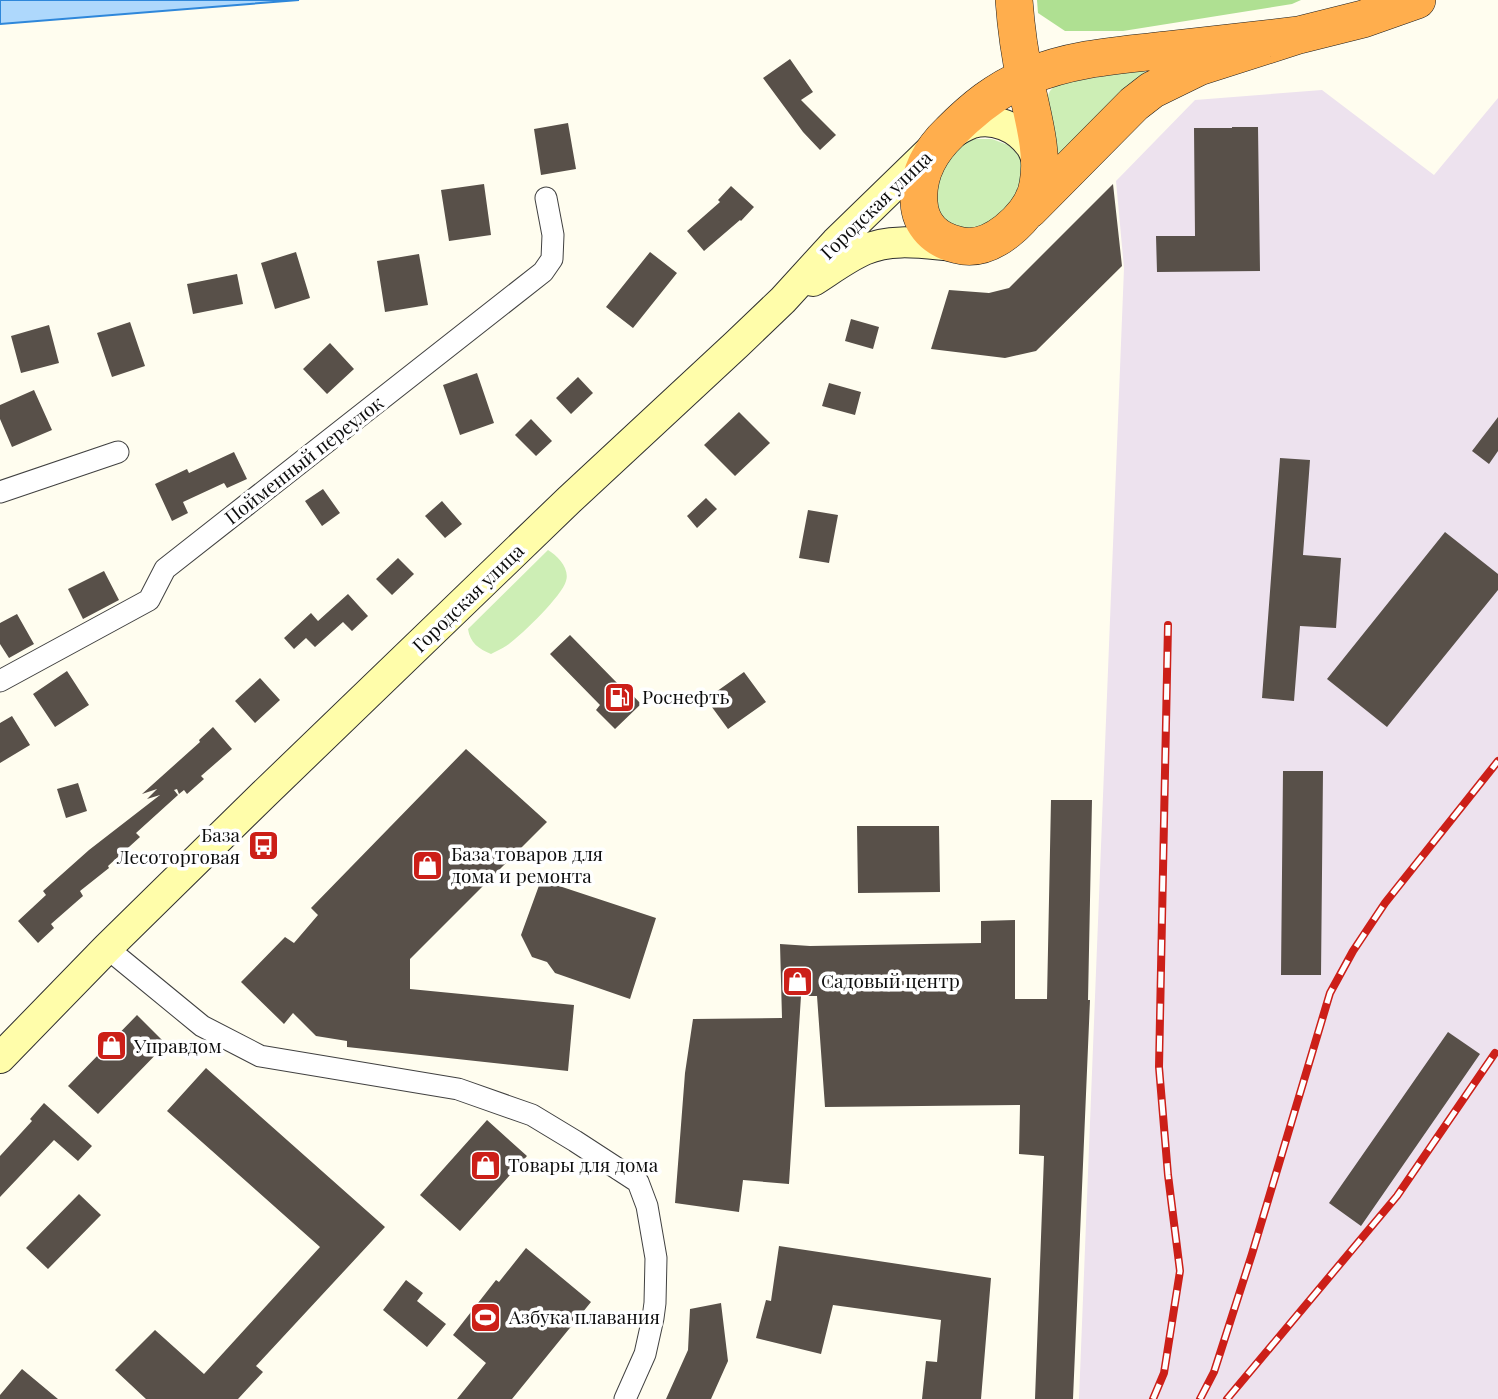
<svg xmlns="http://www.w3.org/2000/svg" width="1498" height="1399" font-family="'Playfair Display',serif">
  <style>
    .industrial { fill: #ede2ee }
    .green { fill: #cdeeb5 }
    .forest { fill: #afe092 }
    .water { fill: #aed8fc; stroke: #2e87da; stroke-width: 2 }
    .building { fill: #585049 }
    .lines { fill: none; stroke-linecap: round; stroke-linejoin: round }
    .street-casing { stroke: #414141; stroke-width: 23 }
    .secondary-casing { stroke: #303030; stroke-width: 32 }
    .highway-casing { stroke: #1f1f1f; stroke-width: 38 }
    .street { stroke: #fff; stroke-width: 21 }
    .secondary { stroke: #fffdaa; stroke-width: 30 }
    .highway { stroke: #ffae4d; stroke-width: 37 }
    .rail-casing { stroke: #cc1f18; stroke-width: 8 }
    .rail { stroke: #fff; stroke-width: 5; stroke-dasharray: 16; stroke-linecap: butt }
    .labels { text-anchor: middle; stroke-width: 7; stroke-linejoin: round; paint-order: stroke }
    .street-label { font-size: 19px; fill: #0e0e0e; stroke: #fff }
    .poi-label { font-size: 19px; fill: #0e0e0e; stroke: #fff; text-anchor: start }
  </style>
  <rect width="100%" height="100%" fill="#fffdef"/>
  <path class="industrial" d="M1322,90L1434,175L1498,98V1399H1079L1124,268L1116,181L1195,100Z"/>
  <path class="green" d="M1142,70L1148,74L1054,161L1046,100L1050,91L1056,84Z
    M975,139H992L1008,145L1019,155L1025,171L1020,199L974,233L941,225L930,185L961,143Z
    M548,550C558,556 570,569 566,581C562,596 520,637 506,646C502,649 496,651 491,654C479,649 470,643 468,629Z"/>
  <path class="forest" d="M1037,0H1301L1292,4L1123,31H1065L1038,13Z"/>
  <path class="water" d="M0,0H299L0,24Z"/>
  <path class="building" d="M790,59L813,92L801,100L836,135L820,150L803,132L763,78Z
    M568,123L576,169L541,175L534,129Z
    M1232,127H1258L1260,271L1157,272L1156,236H1195L1194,128H1232Z
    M484,184L491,235L449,241L441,190Z
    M1113,184L1122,266L1036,351L1005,358L931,349L949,290L989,293L1009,288Z
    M731,186L754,207L741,221L740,220L704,251L687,231L720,202L718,200Z
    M296,252L310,298L275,309L261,263Z
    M650,252L677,273L633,328L606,307Z
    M419,254L428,305L385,312L377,261Z
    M237,274L243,304L193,314L187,284Z
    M851,319L879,327L873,349L845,341Z
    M130,322L145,366L112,377L97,333Z
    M49,325L59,363L21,373L11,336Z
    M330,343L354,369L327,394L303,369Z
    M477,373L494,423L460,435L443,385Z
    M578,377L593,393L571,414L556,398Z
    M829,383L861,392L855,415L822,406Z
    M34,390L52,430L12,447L0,419V405Z
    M739,412L770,443L735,476L704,445Z
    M1498,417V451L1489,464L1472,451Z
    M531,419L552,441L536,456L515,435Z
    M234,452L247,479L227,488L224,483L183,502L188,513L172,521L155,484L187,469L189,473Z
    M1280,458L1310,460L1303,555L1341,558L1336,628L1300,626L1294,701L1262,698Z
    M323,489L340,513L322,526L305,501Z
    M706,498L717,509L697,528L687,516Z
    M442,501L462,524L445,538L425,516Z
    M808,510L838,515L829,563L799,558Z
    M1445,532L1498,574V590L1387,727L1327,679Z
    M398,558L414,574L392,595L376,579Z
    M104,571L119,600L83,619L68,589Z
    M348,594L368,616L352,631L343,622L315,647L306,638L294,649L284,638L311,613L318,621Z
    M17,614L34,644L9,658L0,644V623Z
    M570,635L620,686L622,684L641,704L615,729L596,710L600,705L550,654Z
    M67,671L89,705L55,727L33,694Z
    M744,672L766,702L728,729L706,699Z
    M260,678L280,700L255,723L235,701Z
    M12,716L30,745L0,763V723Z
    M213,727L232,749L201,776L204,779L187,794L184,790L179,794L177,789L174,790L178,795L136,833L140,837L108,866L109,868L80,891L83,896L51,924L54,928L38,943L18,921L46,895L43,891L89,850L160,795L147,799L157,789L142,794L200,742L199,740Z
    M466,749L547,822L410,959V989L574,1005L568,1071L347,1047V1041L316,1036L293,1013L284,1024L241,982L285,937L294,943L318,915L311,908Z
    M1283,771H1323L1321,975H1281Z
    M78,783L87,811L66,818L57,789Z
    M1051,800H1092L1088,1000H1090L1073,1399H1035L1044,1156L1019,1154L1020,1105L825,1107L817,996H801L789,1184L743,1180L739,1212L675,1203L685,1073L693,1019L782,1018L780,944L810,946L981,943V921L1015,920V999H1047Z
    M857,826H939L940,892L858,893Z
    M541,880L656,918L630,999L555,973L547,962L532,957L521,935Z
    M137,1015L166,1044L98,1114L68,1086Z
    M1448,1032L1480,1054L1361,1226L1329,1203Z
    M206,1068L385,1227L256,1366L263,1372L238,1399H146L115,1370L155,1330L204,1374L320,1247L167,1111Z
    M44,1103L92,1146L78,1161L54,1140L0,1197V1156L32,1121L30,1119Z
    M487,1120L527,1156L460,1231L420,1195Z
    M79,1194L101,1215L48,1269L26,1248Z
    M779,1246L991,1278L981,1399H922L926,1361L937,1362L941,1320L833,1305L821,1354L756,1338L766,1300L771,1301Z
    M526,1248L591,1302L512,1399H457L486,1363L453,1335L496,1280L499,1282Z
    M406,1280L423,1293L417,1301L446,1324L427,1347L383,1310Z
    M721,1303L728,1361L711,1399H666L688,1350L690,1309Z
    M22,1369L58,1399H0V1395Z"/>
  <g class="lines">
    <defs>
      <path id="street" d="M0,492L118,452
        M0,681L149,600L165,569L543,272L552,259L553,235L546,198
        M107,948L202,1026L260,1056L458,1089L532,1115L575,1141L638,1182L647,1206L656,1258L655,1303L653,1318L645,1354L625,1399"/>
      <path id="secondary" d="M813,281C829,271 846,258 864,250C893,237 927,244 956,246
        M0,1058L107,948L264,794L569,500L737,344L783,300L836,242L939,142C950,135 960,127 972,123C994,117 1017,127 1030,145C1034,150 1036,158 1039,165"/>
      <path id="highway" d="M1014,0C1016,28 1020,56 1026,84C1032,114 1044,153 1038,184C1035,204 1022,219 1007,231C993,242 976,250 958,245C936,240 920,225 919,202C917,174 931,150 950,132C973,109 997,89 1027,77C1071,58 1121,55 1167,50C1211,45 1255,40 1299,35
        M1029,210L1134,104L1152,90L1199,67L1299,35L1363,19L1417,0"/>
    </defs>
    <use href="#street" class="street-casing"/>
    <use href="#secondary" class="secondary-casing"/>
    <use href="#highway" class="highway-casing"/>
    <use href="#street" class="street"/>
    <use href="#secondary" class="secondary"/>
    <use href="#highway" class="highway"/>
    <defs>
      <path id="rail" d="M1153,1399L1164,1373L1180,1271L1168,1175L1159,1067L1168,625
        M1200,1399L1214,1372L1252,1254L1330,993L1353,951L1385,903L1498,761
        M1227,1399L1397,1196L1495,1053"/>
    </defs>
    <use href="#rail" class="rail-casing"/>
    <use href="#rail" class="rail"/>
  </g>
  <defs>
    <symbol id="fuel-square" viewBox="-11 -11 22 22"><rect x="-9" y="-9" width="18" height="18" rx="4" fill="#cc1f18" stroke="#fff"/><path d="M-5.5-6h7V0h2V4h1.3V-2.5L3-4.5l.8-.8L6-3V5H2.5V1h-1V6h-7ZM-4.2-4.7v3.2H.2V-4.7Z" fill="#fff"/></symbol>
    <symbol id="bus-square" viewBox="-11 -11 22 22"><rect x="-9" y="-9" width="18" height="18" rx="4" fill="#cc1f18" stroke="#fff"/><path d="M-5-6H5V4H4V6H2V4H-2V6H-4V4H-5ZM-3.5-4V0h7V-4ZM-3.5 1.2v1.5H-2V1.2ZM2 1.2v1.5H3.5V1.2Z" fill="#fff"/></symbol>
    <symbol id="shop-square" viewBox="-11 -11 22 22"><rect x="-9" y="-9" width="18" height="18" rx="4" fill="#cc1f18" stroke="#fff"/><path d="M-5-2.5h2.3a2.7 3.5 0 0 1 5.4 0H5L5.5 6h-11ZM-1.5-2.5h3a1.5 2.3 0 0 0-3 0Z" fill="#fff"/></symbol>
    <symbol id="stadium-square" viewBox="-11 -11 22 22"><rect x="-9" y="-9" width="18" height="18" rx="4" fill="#cc1f18" stroke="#fff"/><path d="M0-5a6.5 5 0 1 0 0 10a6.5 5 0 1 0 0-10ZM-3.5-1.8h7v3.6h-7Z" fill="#fff"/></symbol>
  </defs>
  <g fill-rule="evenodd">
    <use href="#fuel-square" x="602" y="680" width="35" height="35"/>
    <use href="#bus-square" x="246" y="828" width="35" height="35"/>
    <use href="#shop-square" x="410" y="848" width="35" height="35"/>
    <use href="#shop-square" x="780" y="964" width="35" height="35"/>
    <use href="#shop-square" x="94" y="1028" width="35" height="35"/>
    <use href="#shop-square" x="468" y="1148" width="35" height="35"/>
    <use href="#stadium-square" x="468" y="1300" width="35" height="35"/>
  </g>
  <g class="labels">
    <g class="street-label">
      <text transform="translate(876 205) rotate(-44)" y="7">Городская улица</text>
      <text transform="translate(304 460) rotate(-38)" y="7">Пойменный переулок</text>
      <text transform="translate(468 598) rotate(-44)" y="7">Городская улица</text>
    </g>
    <g class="poi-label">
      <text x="642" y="704">Роснефть</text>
      <text x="240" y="842" text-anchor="end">База<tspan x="240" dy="22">Лесоторговая</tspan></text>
      <text x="451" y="861">База товаров для<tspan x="451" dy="22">дома и ремонта</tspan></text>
      <text x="821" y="988">Садовый центр</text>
      <text x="134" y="1053">Управдом</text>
      <text x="508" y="1172">Товары для дома</text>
      <text x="509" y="1324">Азбука плавания</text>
    </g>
  </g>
</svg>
